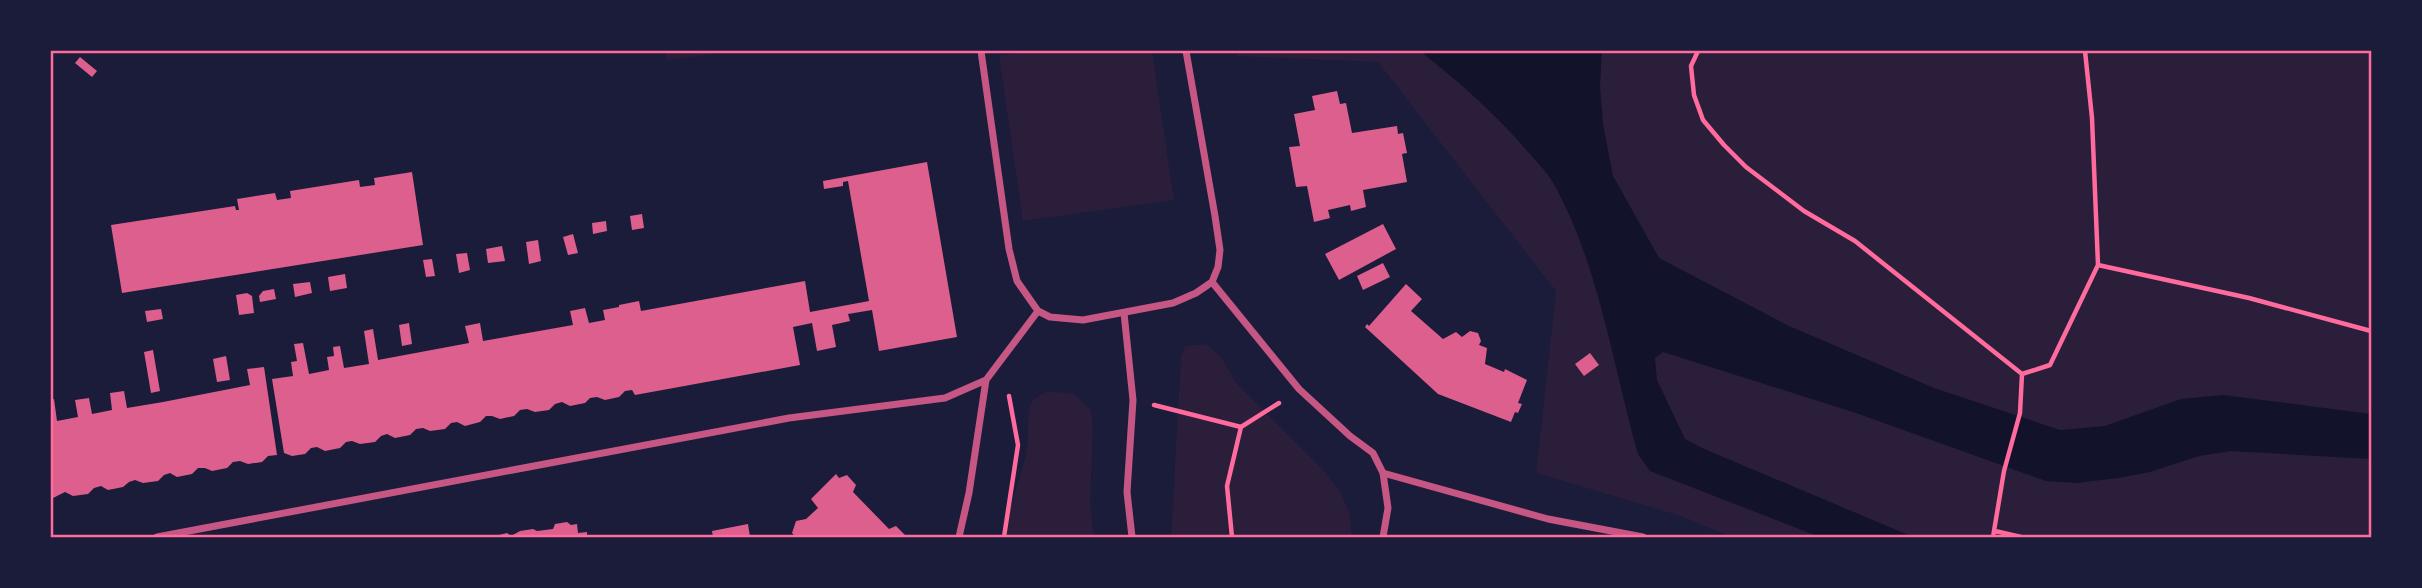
<svg xmlns="http://www.w3.org/2000/svg" width="2422" height="588" font-family="'Archivo Narrow',sans-serif">
  <style>
    .green { fill: #2a1e3b }
    .water { fill: #12122b }
    .building { fill: #dd5f8e }
    .lines { fill: none; stroke-linecap: round; stroke-linejoin: round }
    .path { stroke: #ff6b9d; stroke-width: 4.5 }
    .minor { stroke: #c65784; stroke-width: 7 }
    .neatline { fill: none; stroke: #ff6b9d; stroke-width: 2.5 }
  </style>
  <rect width="100%" height="100%" fill="#1b1b3a"/>
  <path class="green" d="M669,51H735L667,60L666,53Z
    M1033,51H1152L1174,200L1023,221L999,56Z
    M1236,51H2371V537H1732L1681,516L1536,473L1556,291L1378,62L1237,56Z
    M1206,344L1221,357L1237,384L1323,470L1340,491L1349,512L1352,537H1171L1181,357L1185,346Z
    M1047,391L1074,394L1091,410L1093,432L1090,504L1094,537H1002L1027,452L1029,407L1034,399Z"/>
  <path class="water" d="M1420,51H1602L1600,86L1603,124L1613,176L1659,258L1789,326L1934,388L2060,430L2105,426L2181,399L2223,395L2371,414V459L2231,451L2199,456L2150,472L2118,478L2077,483L2046,481L1856,413L1663,352L1655,358L1657,380L1685,439L1702,448L1913,537H1820L1650,471L1638,454C1613,366 1598,260 1552,181C1546,171 1536,161 1528,152C1496,114 1459,82 1420,51Z"/>
  <path class="building" d="M80,57L97,71L92,77L75,63Z
    M1337,91L1340,104L1346,103L1352,133L1397,126L1398,134L1403,133L1407,153L1402,154L1407,182L1363,190L1366,207L1351,211L1350,205L1328,210L1330,218L1314,222L1307,186L1296,187L1289,147L1300,146L1294,114L1315,110L1312,96Z
    M927,162L957,337L879,351L872,310L848,314L850,321L832,325L836,347L817,351L812,323L793,327L800,365L635,395L632,390L625,391L619,397L605,400L597,397L590,398L585,403L570,406L562,402L555,404L549,410L535,412L527,409L520,410L514,416L500,419L492,416H486L480,422L465,426L457,422L451,423L445,429L430,431L423,428L416,429L410,435L395,438L387,434L381,436L375,442L360,444L352,441L346,442L340,448L325,451L317,447L311,448L305,454L292,456L284,453L272,379L293,376L291,362L297,361L294,344L303,343L309,374L329,370L327,357L334,356L333,347L340,346L344,368L369,364L364,331L373,329L378,360L469,343L465,326L480,323L483,341L573,325L570,311L585,308L589,323L605,320L603,310L619,307V305L639,301L641,311L805,281L810,312L869,301L848,181L843,182V186L824,189L823,181Z
    M412,172L423,245L122,293L111,225L235,206L236,210H239L237,199L275,193L277,200L291,198L290,191L359,180L360,187L375,185L374,178Z
    M642,214L644,228L632,230L630,216Z
    M606,221L607,231L593,234L592,223Z
    M1383,224L1396,249L1339,280L1325,254Z
    M573,234L578,253L568,255L563,237Z
    M538,240L541,261L529,264L526,242Z
    M502,246L505,261L488,263L486,249Z
    M467,253L470,270L459,273L456,254Z
    M432,259L435,276L426,277L423,260Z
    M1383,263L1390,277L1363,290L1357,276Z
    M345,274L347,288L330,291L328,277Z
    M310,282L312,293L295,297L293,284Z
    M1406,284L1422,299L1411,311L1443,339L1456,332L1462,337L1470,331L1478,333L1481,341L1479,345L1487,348L1485,364L1504,372L1505,369L1527,380L1518,403L1522,404L1518,413L1515,412L1511,422L1438,394L1365,327L1367,324L1369,326Z
    M274,289L276,299L260,302L259,296L263,291Z
    M247,293L252,296L254,313L239,315L236,295Z
    M161,309L163,319L147,322L145,311Z
    M409,323L412,344L402,346L399,325Z
    M153,350L160,391L151,393L144,352Z
    M1590,353L1599,365L1584,376L1575,364Z
    M226,356L230,380L217,382L213,359Z
    M264,367L277,455L268,456L262,462L248,464L240,461L233,462L227,468L212,471L205,468H198L192,474L177,477L170,473L164,475L158,481L143,483L135,480L129,482L123,487L108,490L101,486L94,488L88,494L73,496L65,492L51,499V400L54,399L57,421L78,417L75,400L89,398L92,414L112,410L110,393L124,391L127,408L163,402L250,385L247,369Z
    M836,474L839,478L847,475L856,485L853,492L889,529L896,526L907,537H796L792,533L796,521L806,519L818,508L811,499Z
    M567,522L571,525L577,524L578,533L587,532V537H491L507,533L511,536L520,531L533,529L537,531L553,529L555,524Z
    M748,524L750,537H713L712,531Z"/>
  <g class="lines">
    <path class="path" d="M1698,51L1691,66L1694,95L1703,120L1724,145L1746,167L1804,211L1855,241L2022,374L2050,365L2098,265L2092,118L2085,51
      M2098,265L2249,298L2371,331
      M1154,405L1241,427
      M1995,531L2021,537
      M1004,537L1018,445L1009,396
      M1232,537L1227,486L1241,427L1279,403
      M1993,537L2004,471L2020,413L2022,374"/>
    <path class="minor" d="M981,51L1009,249L1017,281L1038,311L1050,317L1083,320L1173,303L1196,293L1212,282L1218,267L1220,250L1215,216L1186,51
      M1212,282L1299,389L1350,436L1373,453L1383,473L1388,508L1383,537
      M1124,313L1133,400L1127,492L1132,537
      M1383,473L1548,519L1643,537
      M157,537L789,418L945,398L986,380
      M959,537L969,493L986,380L1038,311"/>
  </g>
  <rect width="2422" height="588" fill="none" stroke="#1b1b3a" stroke-width="105"/>
  <rect x="52" y="52" width="2318" height="484" class="neatline"/>
</svg>
